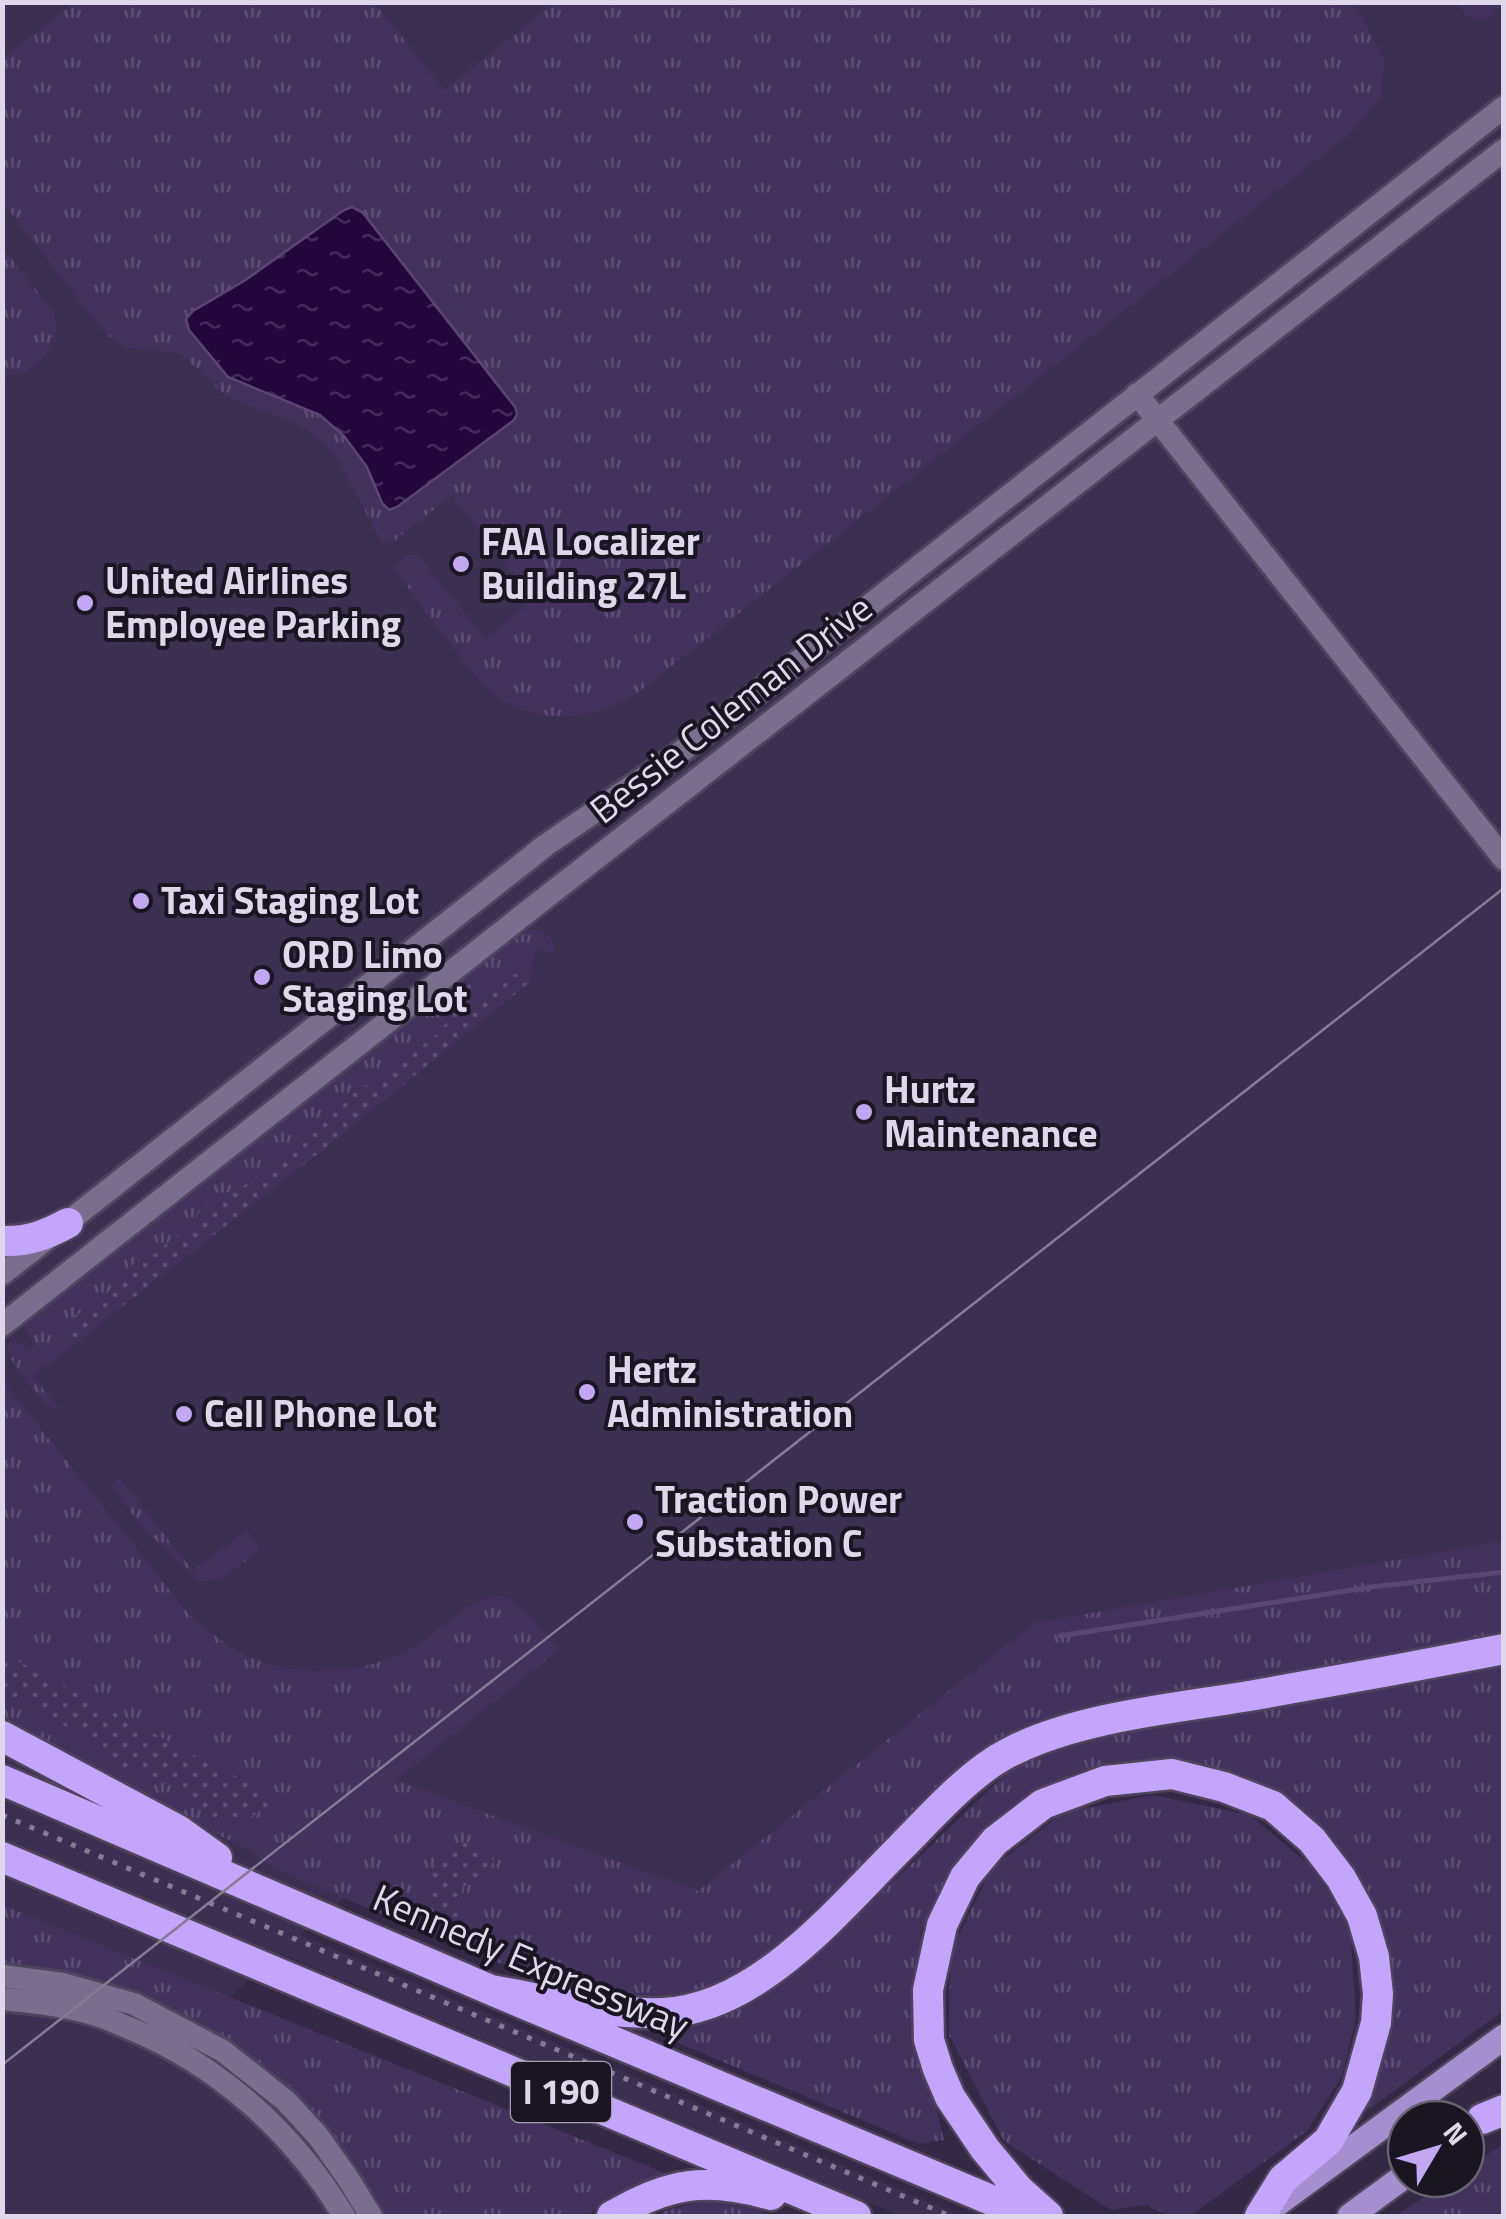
<svg xmlns="http://www.w3.org/2000/svg" width="1506" height="2219" font-family="'Titillium Web',sans-serif">
  <style>
    .built { fill: #3c3051 }
    .grass { fill: url(#grass-tufts) }
    .park { fill: url(#park-dots) }
    .water { fill: url(#water-ripples); stroke: #5b4673; stroke-width: 2.5 }
    .lines { fill: none; stroke-linecap: round; stroke-linejoin: round }
    .stream { stroke: #5b4673; stroke-width: 5 }
    .minor-casing { stroke: #4e455c; stroke-width: 28 }
    .major-casing { stroke: #4e455c; stroke-width: 30 }
    .highway-casing { stroke: #4e455c; stroke-width: 35 }
    .minor { stroke: #796f8d; stroke-width: 22 }
    .major { stroke: #a68fd0; stroke-width: 25 }
    .highway { stroke: #c4a5fc; stroke-width: 30 }
    .tram { stroke: #857c93; stroke-width: 2.5 }
    .rail { stroke: #857c93; stroke-width: 5; stroke-dasharray: 5 10; stroke-linecap: butt }
    .poi-dot { fill: #c2a8f3; stroke: #191521; stroke-width: 4 }
    .labels { text-anchor: middle; stroke-width: 8; stroke-linejoin: round; paint-order: stroke }
    .shield { fill: #191521; stroke: #a39eae; stroke-width: 2.5 }
    .shield-label { font-size: 35px; font-weight: bold; fill: #ded8ea }
    .poi-label { font-size: 38px; font-weight: bold; fill: #ded8ea; stroke: #191521; text-anchor: start }
    .street-label { font-size: 38px; fill: #ded8ea; stroke: #191521 }
  </style>
  <defs>
    <pattern id="grass-tufts" width="24" height="20" patternUnits="userSpaceOnUse" patternTransform="scale(2.5)"><rect width="24" height="20" fill="#42325d"/><path d="M3 7l-1-3M5 7V3M7 7l1-3M15 17l-1-3M17 17v-4M19 17l1-3" fill="none" stroke="#5d4f74"/></pattern>
    <pattern id="park-dots" width="8" height="8" patternUnits="userSpaceOnUse" patternTransform="scale(2.5)"><rect width="8" height="8" fill="#42325d"/><path d="M2 2h.1M6 6h.1" fill="none" stroke="#5d4f74" stroke-width="1.8" stroke-linecap="round"/></pattern>
    <pattern id="water-ripples" width="26" height="14" patternUnits="userSpaceOnUse" patternTransform="scale(2.5)"><rect width="26" height="14" fill="#230840"/><path d="M2 4q2-2 4 0t4 0M15 11q2-2 4 0t4 0" fill="none" stroke="#422b5c"/></pattern>
  </defs>
  <rect width="100%" height="100%" fill="#332944"/>
  <path class="built" d="M3,3H1503V1583L1048,1653L685,1944L386,1862L301,1935L962,2216H901L280,1953L224,2002L404,2216H3Z"/>
  <path class="grass" d="M556,2L1352,3L1360,13L1384,60L1380,99L1352,132L636,694C591,721 533,727 490,691C475,678 463,660 450,643C431,619 412,594 395,568C401,561 407,553 417,555L485,638L533,600L452,495L393,542L382,543L340,463L327,446L310,432L292,421L241,403L224,394L180,353L126,348L107,335L3,203V58L74,3H375L444,90Z
    M1457,3H1503V6L1485,21L1468,17Z
    M2,247L54,312L57,329L46,356L37,364L24,372L3,377Z
    M532,929C545,930 556,939 554,953L536,948L531,971L512,975L494,991L471,1000L450,1016L440,1032L387,1071L377,1082L359,1088L340,1104L324,1123L238,1190L217,1198L201,1210L191,1224L153,1255L135,1263L117,1279L109,1292L95,1305L82,1311L69,1334L76,1343L33,1376L59,1409H52C40,1398 14,1370 10,1355C7,1347 9,1345 12,1338L29,1351L35,1345L23,1325L517,938Z
    M2,1380L187,1612C208,1632 230,1649 257,1660C306,1679 370,1673 415,1646C444,1628 466,1599 501,1595L523,1608L559,1650L396,1780L698,1891L1034,1623L1503,1541V1635L1106,1705L1042,1721L982,1754L953,1778L760,1961L709,1987L648,2000L578,1991L485,1958L273,1868L251,1851L3,1727Z
    M119,1477L193,1571L247,1531L260,1549C242,1563 224,1583 200,1581L144,1529L113,1489V1484Z
    M1503,1664V2011L1361,2115L1393,2027L1389,1964L1371,1897L1335,1842L1278,1792L1202,1764H1103L1023,1798L964,1856L921,1930L914,2015L944,2140L919,2144L645,2029L708,2018L765,1994L820,1951L1011,1769L1074,1742L1178,1720Z
    M1153,1795L1250,1815L1312,1867L1350,1926L1356,2017L1342,2076L1308,2130L1190,2216H1171L1145,2205L1111,2210L1004,2141L949,2035L950,1952L992,1868L1064,1812Z
    M2,1905L672,2176C639,2184 613,2193 588,2216H381C367,2193 354,2166 338,2144C266,2045 124,1972 3,1966Z
    M1503,2144V2216H1396L1451,2179H1466V2169Z
    M709,2200L755,2209L774,2216H656L667,2210Z"/>
  <path class="park" d="M531,971L529,983L325,1148L76,1343L67,1328L73,1317L95,1304L109,1292L117,1279L135,1263L153,1255L191,1224L201,1210L217,1198L238,1190L284,1154L324,1123L340,1104L359,1088L377,1082L387,1071L440,1032L450,1016L471,1000L494,991L512,975Z
    M3,1653L216,1767L270,1792L276,1801L246,1820H216L180,1789L150,1777L122,1770L94,1744L41,1711L3,1692Z
    M465,1843L485,1849L494,1861L487,1872L463,1887L459,1899L469,1923L463,1935L446,1932C441,1922 433,1912 430,1902C421,1873 440,1853 465,1843Z"/>
  <path class="water" d="M352,207L363,213L515,407L517,414L514,420L397,507L389,510L382,503L367,467L344,436L320,415L228,377L189,330L186,319L193,311L244,281L344,210Z"/>
  <g class="lines">
    <path class="stream" d="M1060,1636L1371,1587L1504,1572"/>
    <defs>
      <path id="minor" d="M1137,394L1504,859
        M2,1274L546,845L673,758L791,667L1504,107
        M2,1325L536,905L1504,150
        M2,1976L63,1984L134,2004L223,2051L286,2101L318,2136L349,2180L371,2216
        M2,1999C33,2002 64,2005 93,2014C105,2017 117,2023 129,2028C219,2065 294,2133 344,2216"/>
      <path id="major" d="M1266,2212L1504,2037
        M1350,2216L1406,2175"/>
      <path id="highway" d="M2,1241C28,1242 46,1235 68,1223
        M2,1736L178,1830L217,1858
        M2,1780L491,1990L1029,2216
        M2,1857L856,2216
        M491,1990C548,2000 606,2015 663,2013C758,2009 838,1910 900,1848C931,1817 969,1773 1008,1753C1075,1718 1168,1709 1243,1697C1330,1682 1417,1666 1504,1649
        M1482,2119L1504,2110
        M612,2216C669,2182 707,2177 771,2195
        M1048,2216L1019,2190L985,2149L950,2097L938,2069L929,2040L928,1990L942,1925L965,1877L995,1841L1043,1804L1105,1781L1172,1774L1224,1787L1273,1806L1312,1840L1341,1878L1362,1916L1374,1957L1378,1994L1376,2023L1357,2091L1328,2141L1283,2179L1260,2216"/>
    </defs>
    <use href="#minor" class="minor-casing"/>
    <use href="#major" class="major-casing"/>
    <use href="#highway" class="highway-casing"/>
    <use href="#minor" class="minor"/>
    <use href="#major" class="major"/>
    <use href="#highway" class="highway"/>
    <path class="tram" d="M2,2065L1504,888"/>
    <path class="rail" d="M2,1815L950,2216"/>
  </g>
  <g class="poi-dot">
    <circle cx="461" cy="564" r="10"/>
    <circle cx="85" cy="603" r="10"/>
    <circle cx="141" cy="901" r="10"/>
    <circle cx="262" cy="977" r="10"/>
    <circle cx="864" cy="1112" r="10"/>
    <circle cx="587" cy="1392" r="10"/>
    <circle cx="184" cy="1414" r="10"/>
    <circle cx="635" cy="1522" r="10"/>
  </g>
  <g class="labels">
    <rect class="shield" x="511" y="2062" width="100" height="60" rx="8"/>
    <g class="shield-label">
      <text x="561" y="2104">I 190</text>
    </g>
    <g class="poi-label">
      <text x="481" y="555">FAA Localizer<tspan x="481" dy="44">Building 27L</tspan></text>
      <text x="105" y="594">United Airlines<tspan x="105" dy="44">Employee Parking</tspan></text>
      <text x="161" y="914">Taxi Staging Lot</text>
      <text x="282" y="968">ORD Limo<tspan x="282" dy="44">Staging Lot</tspan></text>
      <text x="884" y="1103">Hurtz<tspan x="884" dy="44">Maintenance</tspan></text>
      <text x="607" y="1383">Hertz<tspan x="607" dy="44">Administration</tspan></text>
      <text x="204" y="1427">Cell Phone Lot</text>
      <text x="655" y="1513">Traction Power<tspan x="655" dy="44">Substation C</tspan></text>
    </g>
    <g class="street-label">
      <text transform="translate(731 709) rotate(-38)" y="13">Bessie Coleman Drive</text>
      <text transform="translate(531 1962) rotate(23)" y="13">Kennedy Expressway</text>
    </g>
  </g>
  <rect width="1506" height="2219" fill="none" stroke="#ded8ea" stroke-width="10"/>
  <g transform="translate(1436 2149) rotate(52)"><circle r="48" fill="#191521" stroke="#686371" stroke-width="2.5"/>
  <path d="M0-8L18 38L0 25L-18 38Z" fill="#c2a8f3"/>
  <text y="-15" font-size="28" font-weight="bold" text-anchor="middle" fill="#ded8ea">N</text>
  </g>
</svg>
